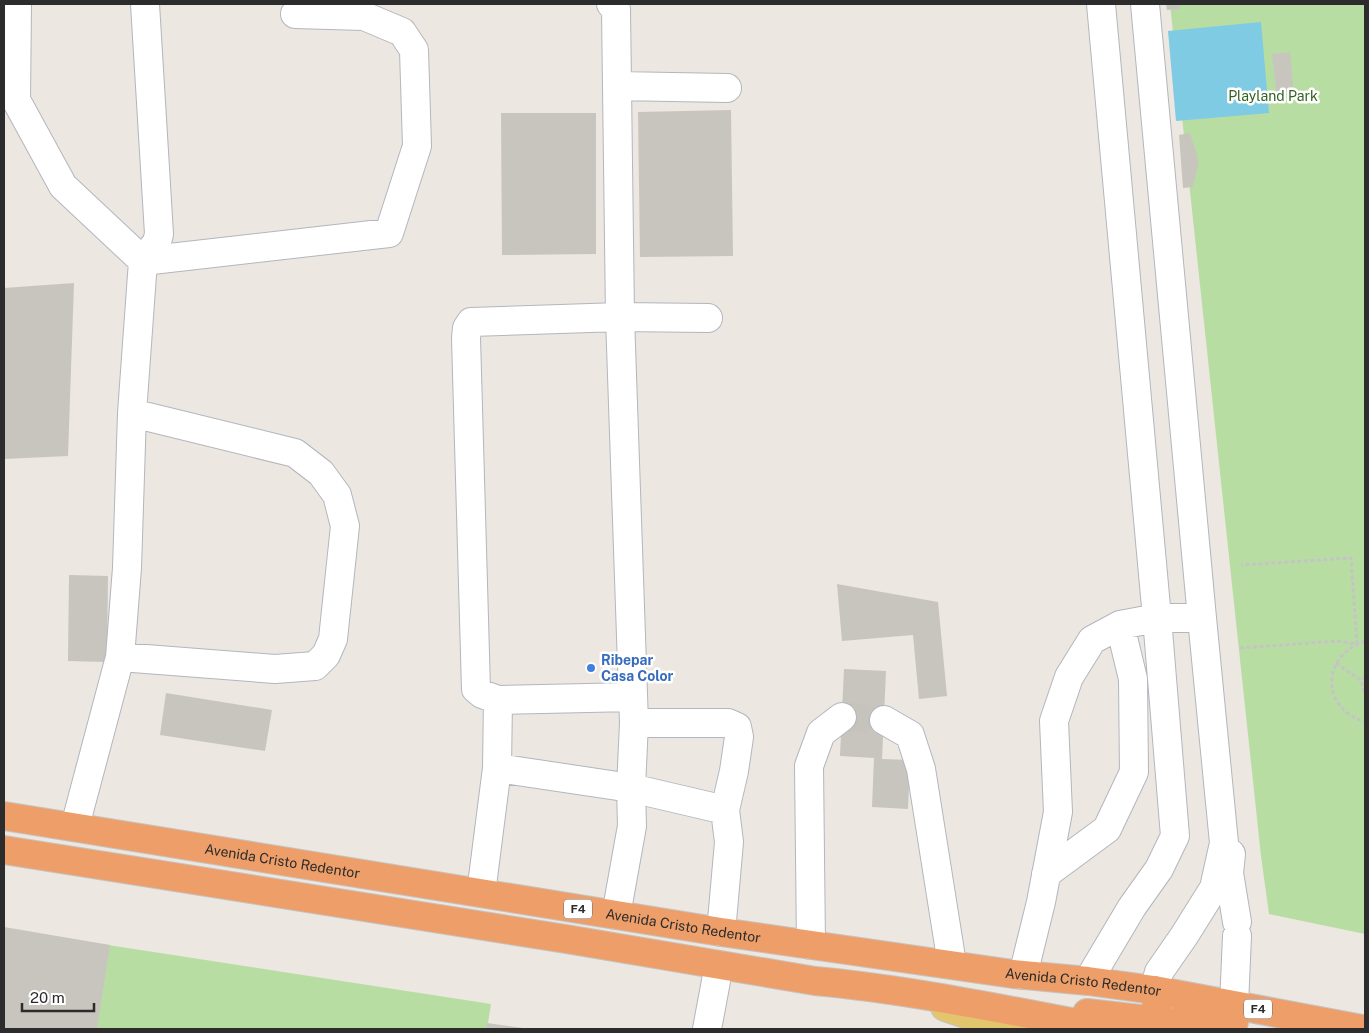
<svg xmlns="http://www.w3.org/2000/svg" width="1369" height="1033" font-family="'Public Sans',sans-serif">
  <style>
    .green { fill: #b8dda2 }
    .water { fill: #7ecbe3 }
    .building { fill: #c8c5be }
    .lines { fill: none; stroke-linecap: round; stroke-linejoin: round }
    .minor-tunnel { stroke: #c6c2bc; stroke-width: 28; stroke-dasharray: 28 14; stroke-linecap: butt }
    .minor-casing { stroke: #b3b6be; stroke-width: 30 }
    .major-casing { stroke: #c4c4c4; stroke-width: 30 }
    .highway-casing { stroke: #c4c4c4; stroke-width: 30 }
    .path { stroke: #c4c4c4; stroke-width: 3; stroke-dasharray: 4 2.5; stroke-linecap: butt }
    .minor { stroke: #fff; stroke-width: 28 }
    .major { stroke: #e3c56e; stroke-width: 28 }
    .highway { stroke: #ee9f69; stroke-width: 28 }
    .shop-dot { fill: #3f7fe0; stroke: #fff; stroke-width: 2 }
    .labels { text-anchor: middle; stroke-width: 5; stroke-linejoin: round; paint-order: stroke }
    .shield { fill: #fff; stroke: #6b6b6b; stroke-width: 1 }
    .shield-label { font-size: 12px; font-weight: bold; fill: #2c2c2c }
    .park-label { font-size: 14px; fill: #326322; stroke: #fff }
    .shop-label { font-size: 14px; font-weight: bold; fill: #366cbe; stroke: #fff; text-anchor: start }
    .street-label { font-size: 14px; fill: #2c2c2c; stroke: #fff }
  </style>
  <rect width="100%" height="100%" fill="#ece7e0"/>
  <path class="green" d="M1170,4H1365V934L1269,914L1261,856Z
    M4,929L491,1004L487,1029H4Z"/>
  <path class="water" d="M1261,22L1269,113L1176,121L1168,31Z"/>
  <path class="building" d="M1166,4H1180L1179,9L1167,10Z
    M1290,52L1294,98L1277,99L1272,54Z
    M731,110L733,256L640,257L638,112Z
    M501,113H596V254L502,255Z
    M1190,133L1197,155L1198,165L1193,187L1183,188L1179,135Z
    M74,283L68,456L4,459V288Z
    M69,575L108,576L107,662L68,661Z
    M837,584L938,602L947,696L919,699L913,635L842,641Z
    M844,669L886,671L882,759L910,760L908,809L872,807L874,758L840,756Z
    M166,693L272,710L265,751L160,735Z
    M4,927L110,945L97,1029H4Z
    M487,1023L523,1028V1029H486Z"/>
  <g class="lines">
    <path class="minor-tunnel" d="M842,717L884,720"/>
    <defs>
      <path id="minor" d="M17,4L16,100L63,186L143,261L157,242L159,234L145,4
        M611,4L616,9L620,317L471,322L467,328L466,338L476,689L482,694L498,700L633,697
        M1145,4L1202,618L1224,843L1214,888L1184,936L1159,972L1154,990
        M617,86L727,88
        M120,657L275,669L315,666L326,655L333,639L345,526L337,495L321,473L295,453L132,413
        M884,720L910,735L921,769L952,964
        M634,723H728L737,727L739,737L734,771L725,810L729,842L721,932
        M497,768L631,788L725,810
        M75,826L120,657L127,568L132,413L143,261L389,233L417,146L414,50L402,32L364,16L295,14
        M1231,854L1229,873L1237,922
        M1046,874L1107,829L1134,772L1133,679L1120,625
        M481,893L497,768L498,700
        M616,915L632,826L631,788L634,723L620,317L708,318
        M811,945L809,766L821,733L842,717
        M1023,975L1041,902L1058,812L1054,721L1069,677L1092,640L1120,625L1157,618H1202
        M1088,981L1132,907L1159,869L1175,836L1157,618L1101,4
        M1234,1005L1237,936
        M707,1029L719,965"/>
      <path id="major" d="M945,1007L1010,1029"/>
      <g id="highway">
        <path id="s1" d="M4,816L721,932L1013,974L1088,981L1154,990L1362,1029"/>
        <path d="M4,850L566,939L815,981C913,990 1011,1011 1108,1029"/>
        <path d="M1087,1013L1149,1020C1160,1010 1157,1003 1154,990"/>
        <path d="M1155,1029C1182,1016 1205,1018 1234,1022"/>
      </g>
    </defs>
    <use href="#minor" class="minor-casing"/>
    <use href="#major" class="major-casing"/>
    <use href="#highway" class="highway-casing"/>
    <path class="path" d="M1365,641C1321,656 1320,708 1365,722
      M1240,648L1337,641L1357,644L1351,558L1241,565
      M1336,663L1362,681
      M1365,676C1361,682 1361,687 1365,692"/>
    <use href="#minor" class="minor"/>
    <use href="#major" class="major"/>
    <use href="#highway" class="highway"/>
  </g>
  <circle class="shop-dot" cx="591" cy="668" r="5"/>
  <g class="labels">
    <g class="shield">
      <rect x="564" y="899.5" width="28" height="19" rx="4"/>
      <rect x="1244" y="999.5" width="28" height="19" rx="4"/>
    </g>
    <g class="shield-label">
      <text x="578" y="913">F4</text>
      <text x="1258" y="1013">F4</text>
    </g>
    <g class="park-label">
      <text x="1273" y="101">Playland Park</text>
    </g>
    <g class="shop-label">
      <text x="601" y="665">Ribepar<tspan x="601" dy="16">Casa Color</tspan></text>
    </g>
    <g class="street-label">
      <text dy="5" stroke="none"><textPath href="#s1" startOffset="282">Avenida Cristo Redentor</textPath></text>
      <text dy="5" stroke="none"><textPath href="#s1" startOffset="688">Avenida Cristo Redentor</textPath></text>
      <text dy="5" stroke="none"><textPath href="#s1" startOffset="1092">Avenida Cristo Redentor</textPath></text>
    </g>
  </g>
  <rect width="1369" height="1033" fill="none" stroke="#2c2c2c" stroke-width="10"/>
  <path d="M22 1003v8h72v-8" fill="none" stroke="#2c2c2c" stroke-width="2.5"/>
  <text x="30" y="1003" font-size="15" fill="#2c2c2c" stroke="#ffffff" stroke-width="4" paint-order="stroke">20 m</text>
</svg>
